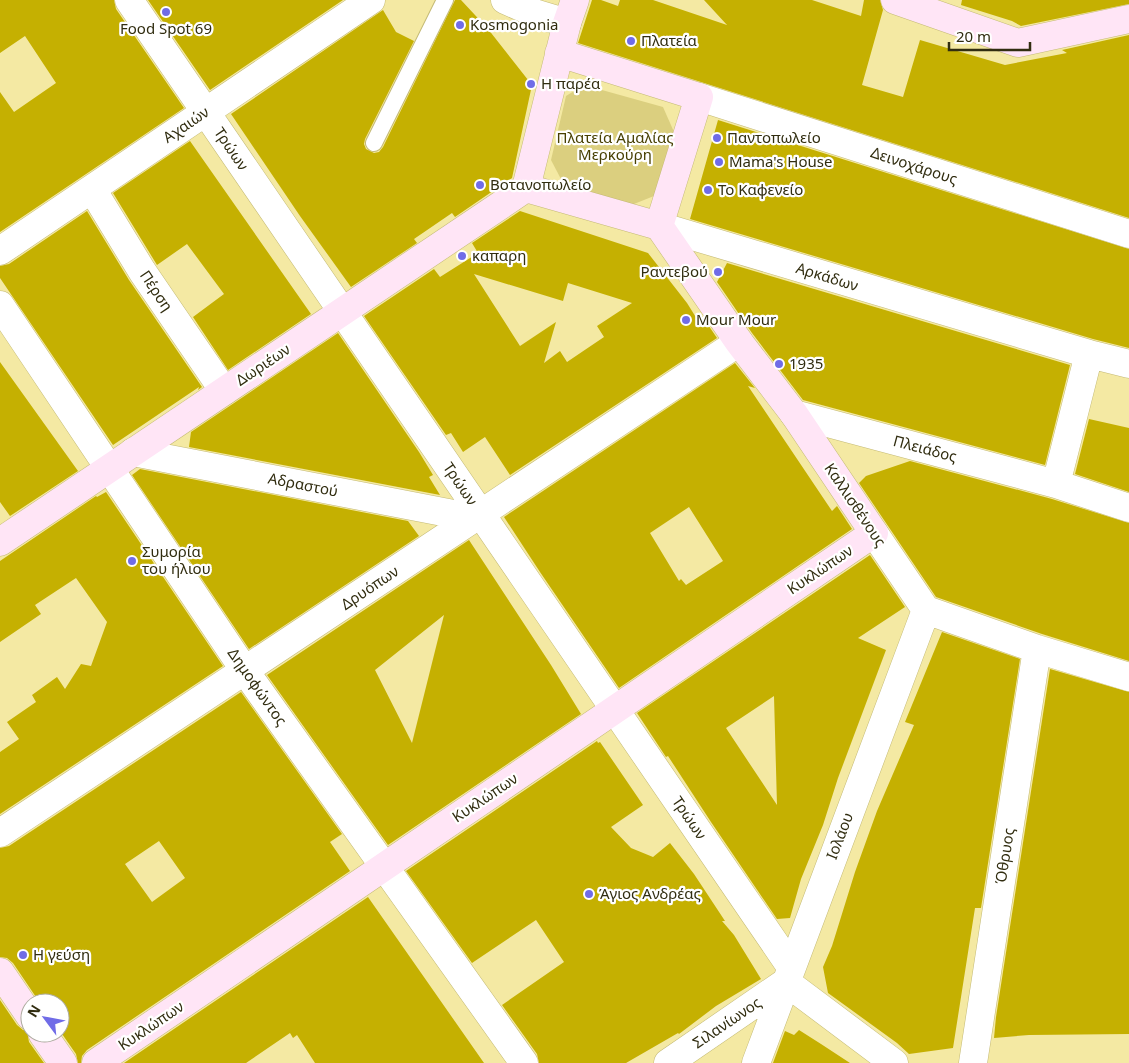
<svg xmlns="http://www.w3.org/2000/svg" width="1129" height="1063" font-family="'Noto Sans',sans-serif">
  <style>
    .green { fill: #dbcf7f }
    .building { fill: #c5b001; fill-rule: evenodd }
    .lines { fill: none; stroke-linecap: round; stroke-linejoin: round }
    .lane-casing { stroke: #c4ba75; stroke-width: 18 }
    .street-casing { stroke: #c4ba75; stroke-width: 29 }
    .secondary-casing { stroke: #c4ba75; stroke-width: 29 }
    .lane { stroke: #fff; stroke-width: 16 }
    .street { stroke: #fff; stroke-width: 28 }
    .secondary { stroke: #ffe5f6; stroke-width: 28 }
    .poi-dot { fill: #706ce7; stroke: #fff; stroke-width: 2 }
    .labels { text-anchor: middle; stroke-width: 4.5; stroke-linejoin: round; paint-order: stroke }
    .poi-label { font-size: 15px; fill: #312d10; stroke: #fff; text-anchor: start }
    .street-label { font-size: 15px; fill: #312d10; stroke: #fff }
    .park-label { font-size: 15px; fill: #484003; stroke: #fff }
  </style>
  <rect width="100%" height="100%" fill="#f4e9a3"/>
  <path class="green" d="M584,85L663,107L674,132L654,196L629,206L562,181L551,160L566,96Z"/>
  <path class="building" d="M0,0H114L116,9L184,108L0,232V92L14,112L56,83L25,36L0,53Z
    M148,0H343L210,90Z
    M455,0H461L488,29L532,85L512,178L455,217L452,213L414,239L417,243L351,287L300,216L231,114L383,10L396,32L414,41L365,139L364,144L366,149L374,153L379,152L383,147Z
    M592,0H601L618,6L620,0H653L727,25L704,0H812L861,16L864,0H880L883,10L862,85L903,97L920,40L1005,65L1067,53L1062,50L1129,35V218L578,43Z
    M962,0H1129V4L1021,26L1012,21L961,5Z
    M718,120L1129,249V348L1093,339L690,219Z
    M190,141L311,314L228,370L193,317L224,294L187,244L157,265L113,193Z
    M87,211L129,280L202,387L198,390L199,387L113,445L0,278V266L9,264Z
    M520,211L648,253L687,303L697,319L700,313L717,338L510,475L485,437L463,452L451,433L446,435L364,316L434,269L440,277L478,253L472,243ZM474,274L563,301L568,283L632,303L597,326L604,337L567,362L560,351L544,363L556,322L520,346Z
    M727,263L1070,365L1045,465L803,400L752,333L717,282Z
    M338,333L419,452L433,475L429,477L440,495L189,447L191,432Z
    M0,362L78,471L10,516L0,502Z
    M735,363L755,388L748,386L832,511L837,506L852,529L619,688L540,572L504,517ZM689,507L723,561L686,585L681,579L679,581L650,533Z
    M1089,419L1129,428V492L1075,474Z
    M910,461L1052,499L1129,523V661L1042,634L936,597L859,483L866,476Z
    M140,469L408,521L419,536L249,649L132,475Z
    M106,492L223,666L0,814V752L19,739L7,722L36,702L32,695L57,677L65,689L81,664L91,666L107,622L76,578L35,605L41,614L0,642V561L96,496L97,497Z
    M469,540L551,665L581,714L388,845L267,675ZM444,615L412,743L375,670Z
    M870,555L905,607L858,638L886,650L838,778L823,825L801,879L790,918L777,919L711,822L668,756L666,757L637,713ZM774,696L777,805L726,728Z
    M942,632L1020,659L981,908H975L953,1048L909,1054L897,1043L828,993L823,967L832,946L855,872L877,811L914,725L905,722Z
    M1050,669L1129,692V1034L1029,1035L994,1038L996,1017Z
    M241,692L342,834L330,842L350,871L87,1050L82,1056L81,1063H78L76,1054L60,1031V1003H40L13,963L7,958L0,957V848L9,846ZM159,841L185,878L152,902L125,864Z
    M597,741L598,743L600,742L643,805L611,827L631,848L653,857L670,843L694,874L725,921H722L734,935L761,979L716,1006L679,1034L678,1033L626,1063H539L537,1054L502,1005L564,962L536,920L472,963L406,871Z
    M368,897L484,1063H315L297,1035L293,1038L290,1033L246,1063H124Z
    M0,1000L17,1025L23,1030L27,1031L29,1042L44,1063H0Z
    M799,1030L821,1044L850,1063H773L785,1031L794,1035Z"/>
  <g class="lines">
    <defs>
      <path id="lane" d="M374,143L445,0"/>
      <path id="street" d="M129,0L791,967
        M505,0L537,14L567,23
        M699,97L1129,234
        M92,189L142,271L224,391
        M659,226L1089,354L1129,364
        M0,251L371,0
        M0,305L245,671L524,1063
        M794,414L1056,484L1129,508
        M133,452L474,518
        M1056,484L1089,354
        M874,533L926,610L1037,649L1129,677
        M0,833L739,342
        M786,982L894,1063
        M668,1063L786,982
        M756,1063L926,610
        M973,1063L1037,649"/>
      <path id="secondary" d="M895,0L1018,43L1129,19
        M559,53L699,97L659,226
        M526,188L567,23L575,0
        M526,188L659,226
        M0,542L526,188
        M0,972L30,1016
        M42,1033L63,1063
        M96,1063L874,533L794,414L739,342L659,226"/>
    </defs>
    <use href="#lane" class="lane-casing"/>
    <use href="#street" class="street-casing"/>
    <use href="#secondary" class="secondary-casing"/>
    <use href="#lane" class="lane"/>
    <use href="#street" class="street"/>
    <use href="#secondary" class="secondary"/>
  </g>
  <g class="poi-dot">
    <circle cx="166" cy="12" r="5"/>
    <circle cx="460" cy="25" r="5"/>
    <circle cx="631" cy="41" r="5"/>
    <circle cx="531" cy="84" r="5"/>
    <circle cx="717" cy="138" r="5"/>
    <circle cx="719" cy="162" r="5"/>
    <circle cx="480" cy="185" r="5"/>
    <circle cx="708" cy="190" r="5"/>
    <circle cx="462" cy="256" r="5"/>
    <circle cx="718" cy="272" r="5"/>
    <circle cx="686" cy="320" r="5"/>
    <circle cx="779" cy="364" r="5"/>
    <circle cx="132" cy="561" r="5"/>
    <circle cx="589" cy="894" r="5"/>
    <circle cx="23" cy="955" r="5"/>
  </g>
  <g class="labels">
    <g class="poi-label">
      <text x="470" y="30">Kosmogonia</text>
      <text x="166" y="34" text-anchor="middle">Food Spot 69</text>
      <text x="641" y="46">Πλατεία</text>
      <text x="541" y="89">Η παρέα</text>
      <text x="727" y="143">Παντοπωλείο</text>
      <text x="729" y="167">Mama's House</text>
      <text x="490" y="190">Βοτανοπωλείο</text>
      <text x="718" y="195">Το Καφενείο</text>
      <text x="472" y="261">καπαρη</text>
      <text x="708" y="277" text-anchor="end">Ραντεβού</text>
      <text x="696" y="325">Mour Mour</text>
      <text x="789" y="369">1935</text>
      <text x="142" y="557">Συμορία<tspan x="142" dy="17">του ήλιου</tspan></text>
      <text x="599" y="899">Άγιος Ανδρέας</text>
      <text x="33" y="960">Η γεύση</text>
    </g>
    <g class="street-label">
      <text transform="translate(186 125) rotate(-34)" y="5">Αχαιών</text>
      <text transform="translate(231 149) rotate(56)" y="5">Τρώων</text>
      <text transform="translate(914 166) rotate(18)" y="5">Δεινοχάρους</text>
      <text transform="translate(827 277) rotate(17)" y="5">Αρκάδων</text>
      <text transform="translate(156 291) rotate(56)" y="5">Πέρση</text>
      <text transform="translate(263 365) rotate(-34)" y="5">Δωριέων</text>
      <text transform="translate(925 449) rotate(15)" y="5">Πλειάδος</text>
      <text transform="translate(460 484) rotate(56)" y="5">Τρώων</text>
      <text transform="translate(303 485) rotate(11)" y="5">Αδραστού</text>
      <text transform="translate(855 505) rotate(56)" y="5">Καλλισθένους</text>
      <text transform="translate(820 570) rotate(-34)" y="5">Κυκλώπων</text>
      <text transform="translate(370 588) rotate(-34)" y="5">Δρυόπων</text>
      <text transform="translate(257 687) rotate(55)" y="5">Δημοφώντος</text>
      <text transform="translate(485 798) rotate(-34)" y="5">Κυκλώπων</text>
      <text transform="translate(689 818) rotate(56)" y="5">Τρώων</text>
      <text transform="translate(840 836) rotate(-69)" y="5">Ιολάου</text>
      <text transform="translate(1005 856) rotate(-81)" y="5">Όθρυος</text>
      <text transform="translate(727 1023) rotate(-34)" y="5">Σιλανίωνος</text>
      <text transform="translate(151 1026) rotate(-34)" y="5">Κυκλώπων</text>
    </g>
    <g class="park-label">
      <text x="615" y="143">Πλατεία Αμαλίας<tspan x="615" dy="17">Μερκούρη</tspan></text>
    </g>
  </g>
  <g transform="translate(45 1018) rotate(302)"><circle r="24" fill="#ffffff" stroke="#adab9f"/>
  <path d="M0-4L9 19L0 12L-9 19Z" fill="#706ce7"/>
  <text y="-8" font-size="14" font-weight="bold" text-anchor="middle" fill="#312d10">N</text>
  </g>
  <path d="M949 42v8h81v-8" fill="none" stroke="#312d10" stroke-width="2.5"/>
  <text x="956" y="42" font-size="15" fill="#312d10" stroke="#ffffff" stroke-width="4" paint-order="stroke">20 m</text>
</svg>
